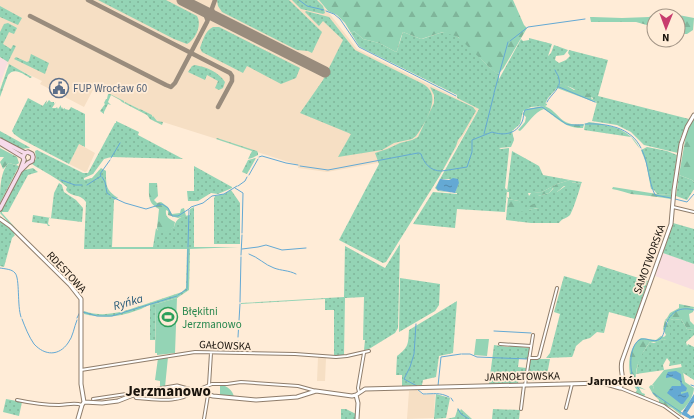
<svg xmlns="http://www.w3.org/2000/svg" width="694" height="419" font-family="'Source Sans 3',sans-serif">
  <style>
    .built { fill: #f6dfc4 }
    .industrial { fill: #f9dee0 }
    .grass { fill: url(#grass-dots); fill-rule: evenodd }
    .forest { fill: url(#forest-firs) }
    .green { fill: #94d4b5 }
    .water { fill: url(#water-ripples) }
    .lines { fill: none; stroke-linecap: round; stroke-linejoin: round }
    .stream { stroke: #64a9d4; stroke-width: 1 }
    .taxiway { stroke: #998c7d; stroke-width: 4.5 }
    .runway { stroke: #998c7d; stroke-width: 11 }
    .minor-casing { stroke: #8f7d6b; stroke-width: 4 }
    .tertiary-casing { stroke: #8f7d6b; stroke-width: 5 }
    .secondary-casing { stroke: #8f7d6b; stroke-width: 5.5 }
    .minor { stroke: #fff; stroke-width: 2 }
    .tertiary { stroke: #fff; stroke-width: 3 }
    .secondary { stroke: #f7dbeb; stroke-width: 3.5 }
    .labels { text-anchor: middle; stroke-width: 3.5; stroke-linejoin: round; paint-order: stroke }
    .service-label { font-size: 11px; fill: #4e5e75; stroke: #ffecd7; text-anchor: start }
    .street-label { font-size: 11px; fill: #19130c; stroke: #ffecd7 }
    .leisure-label { font-size: 11px; fill: #27864d; stroke: #ffecd7; text-anchor: start }
    .water-label { font-size: 12px; font-style: italic; fill: #255978; stroke: #ffecd7 }
    .neighbourhood-label { font-size: 12px; font-weight: bold; fill: #19130c; stroke: #ffecd7 }
    .district-label { font-size: 15px; font-weight: bold; fill: #19130c; stroke: #ffecd7 }
  </style>
  <defs>
    <pattern id="grass-dots" width="8" height="8" patternUnits="userSpaceOnUse"><rect width="8" height="8" fill="#94d4b5"/><path d="M2 2h.1M6 6h.1" fill="none" stroke="#7fb59a" stroke-width="1.8" stroke-linecap="round"/></pattern>
    <pattern id="forest-firs" width="22" height="20" patternUnits="userSpaceOnUse"><rect width="22" height="20" fill="#94d4b5"/><path d="M5 1l3.5 6h-7zM16 11l3.5 6h-7z" fill="#7fb59a"/></pattern>
    <pattern id="water-ripples" width="26" height="14" patternUnits="userSpaceOnUse"><rect width="26" height="14" fill="#64a9d4"/><path d="M2 4q2-2 4 0t4 0M15 11q2-2 4 0t4 0" fill="none" stroke="#5288aa"/></pattern>
  </defs>
  <rect width="100%" height="100%" fill="#ffecd7"/>
  <path class="built" d="M0,0H319L357,49L479,109L430,192L383,162L327,172L298,168V165L185,129L163,122L162,125L150,119L147,115L96,87L94,88L84,107L40,84L42,81L7,64L8,62L0,57Z
    M79,144L95,153L87,171L85,172L69,164Z
    M318,357L326,358L325,381H317Z
    M417,390L423,395L435,394L434,418L407,419L409,391Z"/>
  <path class="industrial" d="M0,57L8,62L0,84Z
    M663,253L694,264V290L655,276Z"/>
  <path class="grass" d="M98,0H166L197,16C202,25 196,39 187,44L174,39Z
    M217,0H289L322,32L312,53L308,51L297,50L222,12L218,6Z
    M292,0H317L323,6L325,13L323,14L301,9Z
    M0,6L22,18L18,25L0,17Z
    M306,11L329,17L355,50L423,84C438,93 432,107 426,120C423,125 420,131 416,136L412,139L394,143L382,150L338,157L351,134L300,113L323,80L343,40L323,21L319,26L305,12Z
    M8,23L17,28L14,34L9,32L3,44L11,49L13,45L16,46L8,62L0,57V32L4,24Z
    M213,27H219L227,31L300,68L296,78L281,84L247,66L243,73L202,52L200,48C203,40 205,31 213,27Z
    M354,31L363,39L379,43L396,52L397,51L403,32L421,39C427,38 440,32 445,32C468,36 480,64 499,74V79L521,39L523,41L529,40V38L552,44L548,56L551,53L554,45L568,50L564,55L556,56L555,60L559,63L566,60L570,56L568,53L569,50L608,60L598,96L689,119L680,139L678,153L644,145L631,132L617,125L592,121L597,102L592,100L593,98C582,94 569,85 558,83V87L548,98L544,106L531,107L523,111L520,124L512,131L514,140L511,147L499,148L501,149L509,148V150L505,188L507,190L505,212L457,209L455,228L413,224L433,192L457,194V193L438,191L435,188L479,109L457,98V95L362,48L359,46L351,33ZM443,179H451L458,184L455,193L438,190L439,181Z
    M31,54L49,63L45,74L14,59L16,57L27,62L29,61Z
    M9,64L32,77L30,78C23,74 15,67 8,75L0,97V90Z
    M195,65C206,67 219,72 225,82L223,88L219,90L215,88L218,81L207,75L205,80L188,72L192,66Z
    M430,87L473,107L476,111L462,135L458,140L456,146L439,177L386,262L383,263L339,240L379,164L375,153L387,149L400,143L412,140L418,137L434,103V95Z
    M108,94H110L124,101V103L125,102L139,109L138,110L140,109L152,115V117L153,116L157,121L163,122L162,125L150,119L147,115L122,102L120,100L111,95L108,102L111,105L108,104L104,112V114L100,111L105,104L104,103L106,99H107Z
    M28,98L43,106L42,107L47,100L46,104L49,100L51,102H54V104L56,102L52,108H56L57,107L58,109L61,105V108L62,107L63,109L65,108V109L69,110L71,107L85,114V147L79,144L69,164L21,139L14,134L12,131Z
    M116,121L139,132L138,135L183,159L111,157L120,143L111,157L104,159L93,174L84,178V180L92,178L101,168L106,171C106,186 106,190 118,198L114,200L112,247H153L156,228L158,231L170,229L174,227C176,218 182,216 190,215V209L194,207V247H239L190,249L189,290L177,298L156,304L155,340H150V305C146,306 142,309 138,310C119,317 104,319 84,314V311C107,319 127,310 149,303C160,299 171,296 182,292L186,288L187,249H84L86,202C80,193 72,198 66,190L67,187C56,177 44,172 32,164L36,159L35,151L37,150L83,173H88L115,123H116Z
    M589,122L602,124L603,125C618,126 634,135 640,149L631,137L584,130L585,124Z
    M0,131L29,147L30,148L21,149L0,139Z
    M217,138L257,151L258,153V155L252,158L248,159L252,151L216,139Z
    M647,147L667,151L677,155L671,195L657,194L654,190L651,189L646,163L641,150Z
    M512,151L539,166L543,175L570,180L557,184L542,192L534,193H528L529,196H538L549,193L554,188L557,192L571,182L581,184C580,189 572,213 570,215C566,219 562,218 559,223H531L506,220L507,208C516,214 529,209 539,208H519L520,204L519,201L508,199L507,197L509,198V192H507Z
    M256,158L247,174L242,172L248,160Z
    M9,163L19,166L0,203C0,190 0,171 9,163Z
    M194,166L232,187V188L218,194L211,193L198,201H188L187,191H194Z
    M33,168L38,172L28,175L8,212H2V213L20,233L19,234L0,213L19,177V176L24,169L25,170Z
    M679,175L692,180L694,182V189L687,200L676,196Z
    M59,183L62,185L64,192L76,200L83,208L82,222L49,218L48,224L50,226H48L47,224L32,222L33,215L51,218L54,193Z
    M231,190L240,203V244H214V199L215,196L224,194Z
    M0,222L4,224L15,233L14,234L15,235L12,238L4,267L0,266Z
    M673,223L694,229V264L663,253Z
    M400,244L398,328L395,333L369,349L364,350L365,340H363L364,297L345,298L344,355L334,356V310H325V299L241,304V303L344,297L345,246L385,268Z
    M598,265L648,281L635,319L609,312L604,333L597,332L590,338L583,340L576,346L573,355L572,357L546,358L550,353L560,314L554,312L564,276L591,284Z
    M400,278L440,284L439,305L435,311L399,332Z
    M457,301L453,353L439,356L436,377L423,380L422,385L402,386V375H396L397,356C409,347 408,344 409,330Z
    M667,318L674,320L681,319L687,329L694,330V335L686,342L687,346L688,344L694,347V380L683,373L681,364L669,366L670,362L667,358L663,365L664,370L636,374L639,358L650,342L654,343L663,339L666,340L668,322L665,320Z
    M494,345L508,347L511,346L530,348L528,359H519L518,367L526,368L525,375H519L518,384H489Z
    M529,359H550L546,380L526,381Z
    M436,394L450,398L446,418L434,419Z
    M6,399L22,402L19,416L3,412Z
    M458,408L460,411L461,409L472,419H447L455,417Z
    M341,409H346L356,414V419H341Z
    M493,409L520,410L519,419H492Z"/>
  <path class="forest" d="M319,0H513L524,25L527,28L503,69L498,74L492,70L458,37L443,32L421,39L403,32L401,37L397,51L396,52L379,43L363,39L354,31L351,33L345,23L337,15L328,11Z
    M658,11L694,18L693,30L687,34H678V16H654V27L636,22H591L590,17H593L622,18L649,17Z
    M558,83L564,84L574,90L576,89L592,95L591,97L592,100L597,102V103L557,88Z
    M545,103L547,104V105L545,106C562,114 559,127 584,124L583,128C566,129 557,118 544,109C534,112 528,124 520,131L518,130L525,122L526,117L523,114L525,109L544,106Z
    M694,117V182L692,180L679,175L686,135Z
    M0,148L17,157L19,163L16,165L9,163L3,169L0,162L4,157H0Z
    M570,180L582,182L581,184L572,182V185L570,187L564,186L557,192H556L553,188L549,193L538,196H529L531,193L542,192L557,184Z
    M149,183H157L158,196L154,200L157,203L161,202L168,207L172,214L180,213L181,209L184,208L186,216L178,218L168,215V211L166,210C165,217 169,219 175,222L174,227L165,233L158,231L157,228L159,209C147,203 149,195 149,183Z
    M613,187L657,194L671,195V199C658,197 645,195 631,194C628,193 618,190 612,189Z
    M508,199L519,201L521,204L520,208H524L536,203L540,206L539,208C526,209 520,217 507,208Z
    M679,304L694,307L693,312L689,314L690,321L694,325V330L687,329L681,319L674,320L667,318L670,313L679,308Z
    M665,320L670,326V335L666,340L663,339L657,342H650C640,355 634,369 636,385L646,390L639,388L642,393L645,394L644,397L635,393L637,390C626,378 626,347 641,338L656,340L661,336L664,337L666,335L663,329Z
    M651,385L654,386L653,389L679,408L681,411V415L672,408L659,403V400L653,394L649,387Z"/>
  <path class="green" d="M177,298L175,353L157,355V353H155L156,304Z
    M476,339H489L487,356L474,355Z
    M168,357L165,387L160,388V381L155,380L158,358Z
    M682,367L685,382L694,388C694,395 687,407 681,411C670,406 663,396 652,392L654,386L652,385L664,370Z
    M220,385C227,385 233,391 234,397L220,395Z"/>
  <path class="water" d="M453,178L458,179L459,183L455,193L438,190L436,188L440,179L449,180Z
    M676,371L681,374L682,383L687,388L686,391L681,392V394L688,392L689,396L683,404H681L667,393L672,386H681L680,381L671,377L666,378V376L668,372Z
    M694,394V402L687,413L691,416L694,415V418L690,419L681,414L682,413Z"/>
  <g class="lines">
    <path class="stream" d="M299,0L307,6L324,10
      M326,11L334,14L340,19L359,47L456,96
      M510,41L528,27L585,19
      M559,87L595,102
      M494,93L508,42
      M547,102C550,95 562,88 559,79C559,76 556,73 555,70
      M585,124C606,123 631,127 641,148
      M484,134L494,94
      M642,150C649,165 648,180 655,195L671,198
      M419,153L421,154C424,163 430,171 441,171
      M259,157L262,156L286,163L298,165
      M111,158L120,143
      M300,166L328,170L418,153
      M442,171L467,167L472,152V140L492,132C504,136 516,134 522,122C524,118 523,113 525,110L542,107L566,124L571,125H583
      M249,175L258,159
      M102,177L105,182L107,193L110,195
      M61,180L75,185H82
      M87,185L101,176L100,174L110,160
      M238,186L245,181L247,177
      M235,188L243,193L242,233
      M112,197L125,203L146,209L162,204L168,208L172,216H178L189,209L191,207L203,203L212,196L224,194L237,186
      M675,199L687,202L694,194
      M188,247L189,210
      M242,249L258,247L266,245L282,250L306,248
      M249,254C258,257 265,265 274,268C282,271 288,270 296,274
      M241,255L242,235
      M0,268C5,269 12,269 15,273C20,278 17,306 21,317
      M187,288L188,249
      M178,295L187,289
      M240,302L241,257
      M83,312L97,316H112L177,296
      M77,318L80,312
      M22,319C25,327 29,337 34,344C45,356 59,356 68,343C73,337 74,327 77,320
      M416,324L414,354L410,367L404,379L417,386
      M494,331L531,333
      M238,337L240,304
      M238,351V341
      M462,354H470L477,357L527,359
      M691,385L694,386
      M438,386L441,357L461,354
      M417,389L423,394C433,394 440,392 449,397
      M639,389C629,379 627,349 639,340C646,336 653,344 660,339C664,336 664,330 666,325C670,312 680,306 694,310
      M653,393L682,413
      M451,398L453,401
      M458,409L461,414L469,419"/>
    <path class="taxiway" d="M88,0L230,73L232,76V81L218,107
      M199,9L205,13L207,19
      M212,9L213,14L218,18
      M30,16L166,85L171,87L175,83L207,22L215,0"/>
    <path class="runway" d="M182,0L325,72"/>
    <defs>
      <path id="minor" d="M673,207L694,212
        M500,344L531,346
        M529,358H537L539,357L557,288
        M81,370L195,352L295,354L336,357L347,356L369,351
        M209,385L211,353
        M525,385L533,335
        M620,388L664,406L682,419
        M200,392L202,388L212,384H227L241,382L298,386L316,391
        M359,392L358,388L364,353
        M93,399L133,393L136,398C155,399 179,404 194,391
        M17,400C31,403 44,405 59,405C67,405 74,402 82,405
        M566,408L572,384
        M521,409L524,385
        M204,419L208,395"/>
      <path id="tertiary" d="M0,219L10,226L70,285L81,299V384L84,402
        M356,395L365,389L603,383L620,388C626,377 619,372 622,361L671,224L674,190L681,144L687,127L694,115
        M356,395L358,403L357,419
        M84,402L102,403L118,401L141,392L177,386L213,396L256,400L297,397L316,391L352,396L356,395
        M78,419L82,405L84,402"/>
      <path id="secondary" d="M0,140L25,153
        M0,143L23,157
        M20,171L28,163L32,161L33,157L32,154L28,152L25,153L23,157L24,160
        M0,209L20,171L24,160"/>
    </defs>
    <use href="#minor" class="minor-casing"/>
    <use href="#tertiary" class="tertiary-casing"/>
    <use href="#secondary" class="secondary-casing"/>
    <use href="#minor" class="minor"/>
    <use href="#tertiary" class="tertiary"/>
    <use href="#secondary" class="secondary"/>
  </g>
  <defs>
    <symbol id="civic-ring" viewBox="-11 -11 22 22"><circle r="9.5" fill="#ffecd7" stroke="#5c6f8a" stroke-width="1.5"/><path d="M-.6-6.5H3V-4.5H.6V-3L4-1V1h2V6H-6V1h2V-1L-.6-3ZM-1.2 2.5V6h2.4V2.5Z" fill="#5c6f8a"/></symbol>
    <symbol id="stadium-ring" viewBox="-11 -11 22 22"><circle r="9.5" fill="#ffecd7" stroke="#2e9e5b" stroke-width="1.5"/><path d="M0-5a6.5 5 0 1 0 0 10a6.5 5 0 1 0 0-10ZM-3.5-1.8h7v3.6h-7Z" fill="#2e9e5b"/></symbol>
  </defs>
  <g fill-rule="evenodd">
    <use href="#civic-ring" x="48" y="77" width="22" height="22"/>
    <use href="#stadium-ring" x="157" y="306" width="22" height="22"/>
  </g>
  <g class="labels">
    <g class="service-label">
      <text x="73" y="92">FUP Wrocław 60</text>
    </g>
    <g class="street-label">
      <text transform="translate(649 259) rotate(-70)" y="4">SAMOTWORSKA</text>
      <text transform="translate(67 272) rotate(47)" y="4">RDESTOWA</text>
      <text transform="translate(225 345) rotate(2)" y="4">GAŁOWSKA</text>
      <text transform="translate(522 376) rotate(-1)" y="4">JARNOŁTOWSKA</text>
    </g>
    <g class="leisure-label">
      <text x="182" y="315">Błękitni<tspan x="182" dy="13">Jerzmanowo</tspan></text>
    </g>
    <g class="water-label">
      <text transform="translate(128 302) rotate(-16)" y="4">Ryńka</text>
    </g>
    <g class="neighbourhood-label">
      <text x="615" y="385">Jarnołtów</text>
    </g>
    <g class="district-label">
      <text x="168" y="396">Jerzmanowo</text>
    </g>
  </g>
  <g transform="translate(666 28) rotate(181)"><circle r="19" fill="#ffecd7" stroke="#a39586"/>
  <path d="M0-3L7 15L0 10L-7 15Z" fill="#c83c6d"/>
  <text y="-6" font-size="11" font-weight="bold" text-anchor="middle" fill="#19130c">N</text>
  </g>
</svg>
